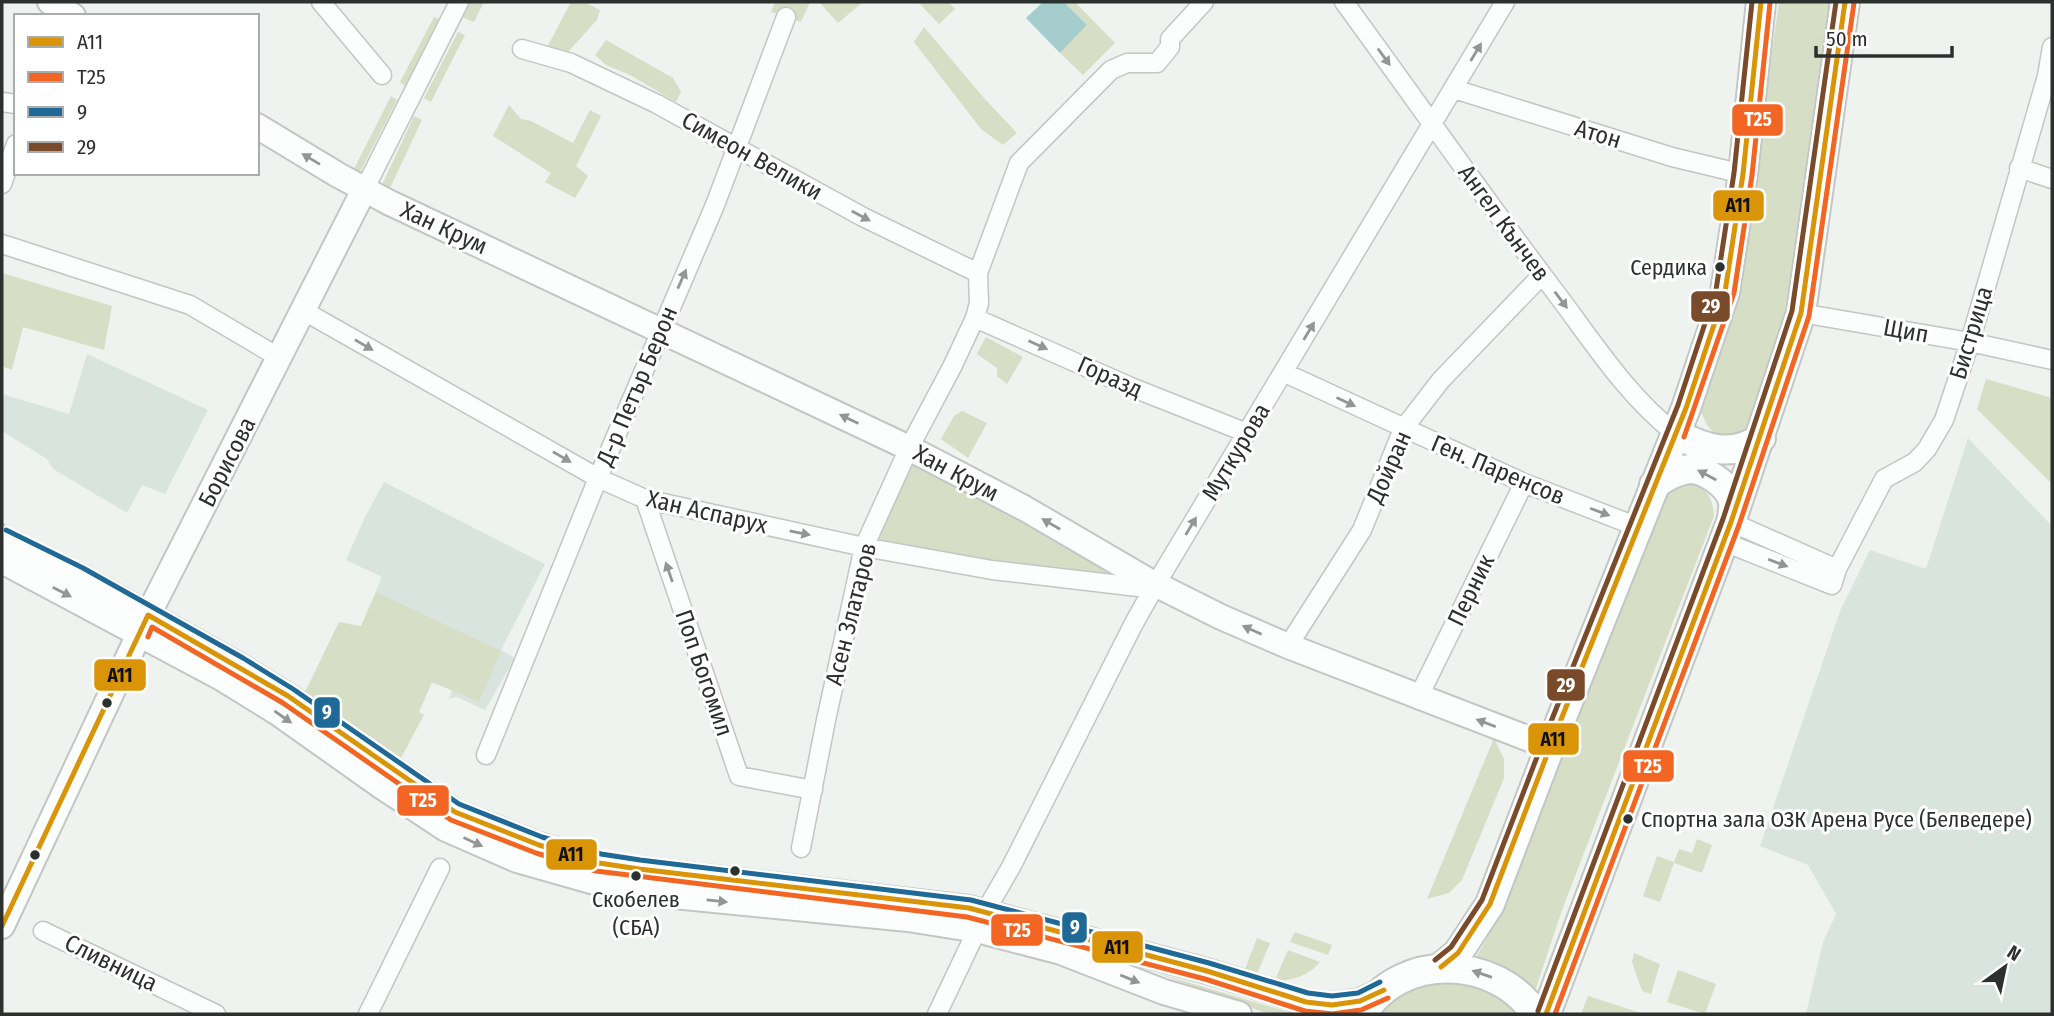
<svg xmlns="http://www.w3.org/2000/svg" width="2054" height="1016" font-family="'Fira Sans Condensed',sans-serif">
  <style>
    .built { fill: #dae4de }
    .green { fill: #d6dec6 }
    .water { fill: #a5cdcd }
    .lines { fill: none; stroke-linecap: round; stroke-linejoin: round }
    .street-casing { stroke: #c3c6c4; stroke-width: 21 }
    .secondary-casing { stroke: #c3c6c4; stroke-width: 28 }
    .primary-casing { stroke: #c3c6c4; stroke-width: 32 }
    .street { stroke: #fcfdfd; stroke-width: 18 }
    .secondary { stroke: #fcfdfd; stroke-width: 24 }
    .primary { stroke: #fcfdfd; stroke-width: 28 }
    .bus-1-casing { stroke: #fff; stroke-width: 10 }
    .bus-2-casing { stroke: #fff; stroke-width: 10 }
    .bus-3-casing { stroke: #fff; stroke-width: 10 }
    .bus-4-casing { stroke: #fff; stroke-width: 10 }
    .bus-1 { stroke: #d99407; stroke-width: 5 }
    .bus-2 { stroke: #f26522; stroke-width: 5 }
    .bus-3 { stroke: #1f6997; stroke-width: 5 }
    .bus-4 { stroke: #7a4b2a; stroke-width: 5 }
    .oneway { fill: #949696 }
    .bus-dot { fill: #2c302e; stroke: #fff; stroke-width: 2.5 }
    .labels { text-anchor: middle; stroke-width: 6; stroke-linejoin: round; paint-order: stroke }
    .bus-label { font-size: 22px; fill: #2c302e; stroke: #fff; text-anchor: end }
    .street-label { font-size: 24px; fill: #2c302e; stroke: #fff }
    .line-badge { stroke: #fff; stroke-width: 2.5 }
    .badge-label { font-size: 19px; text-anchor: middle; font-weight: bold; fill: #fff }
    .pale-badge-label { font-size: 19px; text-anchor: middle; font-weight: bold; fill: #111 }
  </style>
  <rect width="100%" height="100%" fill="#eef3f0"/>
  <path class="built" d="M87,354L208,410L165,494L142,485L127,513L53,469L47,459L2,431V394L69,414Z
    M1968,438L2052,526V1014H1806L1823,942L1836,914L1808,865L1760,846L1840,611L1870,550L1926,569Z
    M384,482L545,564L501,650L515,658L485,710L457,697L449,699L452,690L432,683L357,636L382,577L346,560L365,517Z"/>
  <path class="green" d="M470,2H484L474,22L462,17Z
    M571,2H584L600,10L597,20L568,52L562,55L545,51Z
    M775,2H810L801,22L771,12Z
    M819,2H863L838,23Z
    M918,2H948L955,9L939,24Z
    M1064,2H1075L1115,43L1083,75L1060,53L1087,25Z
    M1779,2H1836L1790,310L1745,435L1736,440C1712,435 1709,432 1700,409L1741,272Z
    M434,17L439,19L405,86L400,82Z
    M924,27L984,98L1017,133L1003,145L981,129L914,42Z
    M458,32L465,35L431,102L424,98Z
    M606,40L673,78L681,92L676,102L630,75L606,65L595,55Z
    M391,96L397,100L360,172L354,169Z
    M509,105L521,119L531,121L573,143L590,110L601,116L576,166L588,176L575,198L545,182L551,173L493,136Z
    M414,116L422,120L390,188L382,185Z
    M2,273L112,306L104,350L23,327L12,370L2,366Z
    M986,337L1023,357L1007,384L997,376V368L977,354Z
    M1986,379L2052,398V484L1977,409Z
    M962,411L987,423L968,458L941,439L954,416Z
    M909,448L1156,584L864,547Z
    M1688,482C1706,488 1713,496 1714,516L1562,910L1533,997C1516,976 1503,963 1475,959L1503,911L1665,494L1674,486Z
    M376,592L501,651L479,702L432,682L419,712L424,715L401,758L377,744L305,692L339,622L361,626Z
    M1494,738L1504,759V778L1462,880L1449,893L1427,899Z
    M1697,839L1712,845L1702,873L1674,863L1660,902L1643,896L1657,856L1674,862L1679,849L1692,853Z
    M1295,932L1332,945L1328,955L1290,942Z
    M1257,938L1270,943L1257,974L1245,969Z
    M1288,950L1320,962C1310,975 1291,982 1275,980Z
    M1634,953L1660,964L1651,994L1642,991L1632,962Z
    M1678,970L1716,984L1705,1014L1667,1002Z
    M1157,973L1285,1011L1308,1014H1268Z
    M1442,981C1480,983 1491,989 1520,1014H1381C1398,994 1416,987 1442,981Z
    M1588,996L1644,1014H1581Z"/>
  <path class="water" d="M1043,2H1064L1087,25L1060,53L1026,18Z"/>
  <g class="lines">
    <defs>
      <path id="street" d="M321,2L382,75
        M1344,2C1415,99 1484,198 1556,293C1593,342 1627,396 1676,434
        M522,49L571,63L657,104L863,217L978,273
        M1454,89L1672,157L1743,174
        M2,102L16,104
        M2019,168L2052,179
        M2,184L16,144
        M364,190L459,2
        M2,244L190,305L280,358
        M304,311L598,478L645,499L864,547L992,570L1138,587L1149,581
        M1801,313L1970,342L2052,360
        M975,318L1131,387L1247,433
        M1285,373L1524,483L1638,527
        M645,499L739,776L813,790
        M1731,522L1837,569
        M1724,542L1832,585L1837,569L1884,479L1915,462L1927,449L1944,420L1970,342L2047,76L2052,47
        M1288,646L1362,530L1403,429L1441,380L1542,275
        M1419,696L1524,483
        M486,755L598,478L715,205L786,17
        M801,848L826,720L864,547L909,448L952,367L975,318L979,303L978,273L1019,163L1111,70L1127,63H1157L1170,47V39L1204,2
        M985,912L1011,867L1133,625L1156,584L1505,2
        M43,931L216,1014
        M368,1014L440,868
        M937,1014L977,930"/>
      <path id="secondary" d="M50,2L73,16
        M257,126L338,175L388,202L909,448L1024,508L1149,581L1221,617L1288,646L1550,747
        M2,538L79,576L238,665L288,696L455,812L539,845L599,863L639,869L969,908L1207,971L1306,1002L1332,1005L1360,1001L1384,990
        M2,561L223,679L278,713L381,786L446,829L517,860L598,883L674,896L908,919L977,930L1061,952L1164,992L1239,1014
        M2,926L148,615L364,190"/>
      <path id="primary" d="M1676,434C1705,449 1732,458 1761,438
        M1654,485C1665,477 1676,470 1690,469C1706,469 1730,486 1733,502C1734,507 1732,514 1732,519
        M1441,967L1458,953L1490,904L1550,747L1686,408L1725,292L1743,174L1761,2
        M1363,1014C1399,952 1498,955 1535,1014
        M1546,1014L1731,522L1801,313L1845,2"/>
    </defs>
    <use href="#street" class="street-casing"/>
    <use href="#secondary" class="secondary-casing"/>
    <use href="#primary" class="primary-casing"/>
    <use href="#street" class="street"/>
    <use href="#secondary" class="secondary"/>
    <use href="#primary" class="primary"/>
    <defs>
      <path id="bus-1" d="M2,926L148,615L288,696L455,812L539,845L599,863L639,869L969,908L1207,971L1306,1002L1332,1005L1360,1001L1384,990
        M1441,967L1458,953L1490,904L1550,747L1686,408L1725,292L1743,174L1761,2
        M1546,1014L1731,522L1801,313L1845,2"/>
      <path id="bus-2" d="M1684,437L1734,293L1752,175L1770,3
        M148,637L152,627L283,703L451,820L536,853L596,871L967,917L1205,979L1305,1011L1332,1014L1361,1010L1388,998
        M1555,1014L1739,525L1809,316L1854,3"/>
      <path id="bus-3" d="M6,530L83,568L243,658L293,689L459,804L542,837L601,854L640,860L971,900L1209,963L1308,993L1332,996L1358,993L1380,982"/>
      <path id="bus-4" d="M1435,960L1451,947L1482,900L1542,744L1678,405L1716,290L1734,173L1752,2
        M1538,1011L1723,519L1792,311L1836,2"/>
    </defs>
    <use href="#bus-1" class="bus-1-casing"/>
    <use href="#bus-2" class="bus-2-casing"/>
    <use href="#bus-3" class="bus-3-casing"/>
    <use href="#bus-4" class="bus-4-casing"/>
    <use href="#bus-1" class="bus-1"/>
    <use href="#bus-2" class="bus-2"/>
    <use href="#bus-3" class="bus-3"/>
    <use href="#bus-4" class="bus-4"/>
  </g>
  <defs><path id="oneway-solid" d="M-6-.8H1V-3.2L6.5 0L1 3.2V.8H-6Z" transform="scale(1.75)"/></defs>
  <g class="oneway">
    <use href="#oneway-solid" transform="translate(1476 52) rotate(-59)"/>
    <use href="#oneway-solid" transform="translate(1384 57) rotate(54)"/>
    <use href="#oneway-solid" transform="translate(311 159) rotate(-149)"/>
    <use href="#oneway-solid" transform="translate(861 216) rotate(28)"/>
    <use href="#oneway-solid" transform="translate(682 279) rotate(-66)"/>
    <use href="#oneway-solid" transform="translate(1561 300) rotate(53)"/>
    <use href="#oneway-solid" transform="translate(1309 331) rotate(-59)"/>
    <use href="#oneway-solid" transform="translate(364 345) rotate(30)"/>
    <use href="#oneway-solid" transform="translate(1038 345) rotate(24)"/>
    <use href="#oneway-solid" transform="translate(1346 402) rotate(25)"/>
    <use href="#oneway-solid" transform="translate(849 419) rotate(-154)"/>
    <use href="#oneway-solid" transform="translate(562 457) rotate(30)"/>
    <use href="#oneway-solid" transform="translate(1707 475) rotate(-152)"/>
    <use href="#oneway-solid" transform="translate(1600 512) rotate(21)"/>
    <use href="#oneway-solid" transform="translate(1051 524) rotate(-150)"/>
    <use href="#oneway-solid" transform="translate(1191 526) rotate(-59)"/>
    <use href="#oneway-solid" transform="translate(800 533) rotate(12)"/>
    <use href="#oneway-solid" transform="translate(1778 563) rotate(21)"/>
    <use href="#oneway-solid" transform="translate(669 572) rotate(-109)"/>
    <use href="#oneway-solid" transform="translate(62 592) rotate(27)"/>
    <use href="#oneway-solid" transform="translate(1252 630) rotate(-156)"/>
    <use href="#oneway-solid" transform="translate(283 717) rotate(35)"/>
    <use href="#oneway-solid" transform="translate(1486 723) rotate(-159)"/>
    <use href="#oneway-solid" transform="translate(473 842) rotate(25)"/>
    <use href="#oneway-solid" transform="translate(717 901) rotate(6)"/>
    <use href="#oneway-solid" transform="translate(1482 974) rotate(-161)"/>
    <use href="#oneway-solid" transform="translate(1130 979) rotate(22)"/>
  </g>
  <g class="bus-dot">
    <circle cx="1720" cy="267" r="6"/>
    <circle cx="107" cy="703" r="6"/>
    <circle cx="1628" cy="819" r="6"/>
    <circle cx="35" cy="855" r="6"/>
    <circle cx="735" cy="871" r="6"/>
    <circle cx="636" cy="876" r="6"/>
  </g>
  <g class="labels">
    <g class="bus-label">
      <text x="1707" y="275">Сердика</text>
      <text x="1641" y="827" text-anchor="start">Спортна зала ОЗК Арена Русе (Белведере)</text>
      <text x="636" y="907" text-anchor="middle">Скобелев<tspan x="636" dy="28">(СБА)</tspan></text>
    </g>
    <g class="street-label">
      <text transform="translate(1598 134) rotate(17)" y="8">Атон</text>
      <text transform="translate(752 156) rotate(29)" y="8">Симеон Велики</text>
      <text transform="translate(1504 223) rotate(54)" y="8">Ангел Кънчев</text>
      <text transform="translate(444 228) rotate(25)" y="8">Хан Крум</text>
      <text transform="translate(1906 331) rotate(10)" y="8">Щип</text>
      <text transform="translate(1971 333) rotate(-73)" y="8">Бистрица</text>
      <text transform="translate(1110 377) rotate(24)" y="8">Горазд</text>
      <text transform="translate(637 386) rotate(-67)" y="8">Д-р Петър Берон</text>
      <text transform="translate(1236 452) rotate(-59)" y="8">Муткурова</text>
      <text transform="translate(227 462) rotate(-63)" y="8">Борисова</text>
      <text transform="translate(1389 467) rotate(-66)" y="8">Дойран</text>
      <text transform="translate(1498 470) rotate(23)" y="8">Ген. Паренсов</text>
      <text transform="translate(956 473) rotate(28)" y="8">Хан Крум</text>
      <text transform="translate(707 512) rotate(13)" y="8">Хан Аспарух</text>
      <text transform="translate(1471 590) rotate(-64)" y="8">Перник</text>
      <text transform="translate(851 614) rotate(-76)" y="8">Асен Златаров</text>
      <text transform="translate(704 673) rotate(71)" y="8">Поп Богомил</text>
      <text transform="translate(111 963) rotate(26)" y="8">Сливница</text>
    </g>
  </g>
  <g class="line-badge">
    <rect x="1731" y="103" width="53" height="34" rx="7" fill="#f26522"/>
    <rect x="1712" y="189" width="53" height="33" rx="7" fill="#d99407"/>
    <rect x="1690" y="290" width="41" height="33" rx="7" fill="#7a4b2a"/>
    <rect x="93" y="658" width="54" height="34" rx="7" fill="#d99407"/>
    <rect x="1546" y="668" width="40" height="34" rx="7" fill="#7a4b2a"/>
    <rect x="313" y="696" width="28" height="33" rx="7" fill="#1f6997"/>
    <rect x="1527" y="722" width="53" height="34" rx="7" fill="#d99407"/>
    <rect x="1622" y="749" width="53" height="34" rx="7" fill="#f26522"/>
    <rect x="396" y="784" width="54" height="33" rx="7" fill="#f26522"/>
    <rect x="545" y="838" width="53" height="33" rx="7" fill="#d99407"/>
    <rect x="1061" y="911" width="27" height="33" rx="7" fill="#1f6997"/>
    <rect x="990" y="913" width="54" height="34" rx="7" fill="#f26522"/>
    <rect x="1091" y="930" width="53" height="34" rx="7" fill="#d99407"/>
  </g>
  <g class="badge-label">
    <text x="1758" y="126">Т25</text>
    <text x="1711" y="313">29</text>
    <text x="1566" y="692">29</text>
    <text x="327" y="719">9</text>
    <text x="1648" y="773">Т25</text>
    <text x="423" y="807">Т25</text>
    <text x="1075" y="934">9</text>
    <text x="1017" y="937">Т25</text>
  </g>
  <g class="pale-badge-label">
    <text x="1738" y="212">А11</text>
    <text x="120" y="682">А11</text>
    <text x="1553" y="746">А11</text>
    <text x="571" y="861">А11</text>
    <text x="1117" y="954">А11</text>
  </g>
  <rect width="2054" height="1016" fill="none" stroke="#2c302e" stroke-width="7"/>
  <rect x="14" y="14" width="245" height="161" fill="#ffffff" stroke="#abacab" stroke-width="2"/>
  <rect x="28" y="37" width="35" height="10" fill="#d99407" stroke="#abacab" stroke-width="2"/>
  <text x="77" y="49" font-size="21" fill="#2c302e">А11</text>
  <rect x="28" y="72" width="35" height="10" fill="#f26522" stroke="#abacab" stroke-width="2"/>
  <text x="77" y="84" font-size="21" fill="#2c302e">Т25</text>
  <rect x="28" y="107" width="35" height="10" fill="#1f6997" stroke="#abacab" stroke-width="2"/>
  <text x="77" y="119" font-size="21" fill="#2c302e">9</text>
  <rect x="28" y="142" width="35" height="10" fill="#7a4b2a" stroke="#abacab" stroke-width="2"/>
  <text x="77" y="154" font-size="21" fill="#2c302e">29</text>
  <g transform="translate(2005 967) rotate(33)" stroke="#ffffff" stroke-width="5" paint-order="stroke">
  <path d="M0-5L12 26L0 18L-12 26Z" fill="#2c302e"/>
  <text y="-10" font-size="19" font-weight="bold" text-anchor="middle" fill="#2c302e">N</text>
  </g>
  <path d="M1816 46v10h136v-10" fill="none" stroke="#2c302e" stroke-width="3.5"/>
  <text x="1826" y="46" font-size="21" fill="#2c302e" stroke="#ffffff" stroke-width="5" paint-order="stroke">50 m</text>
</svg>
